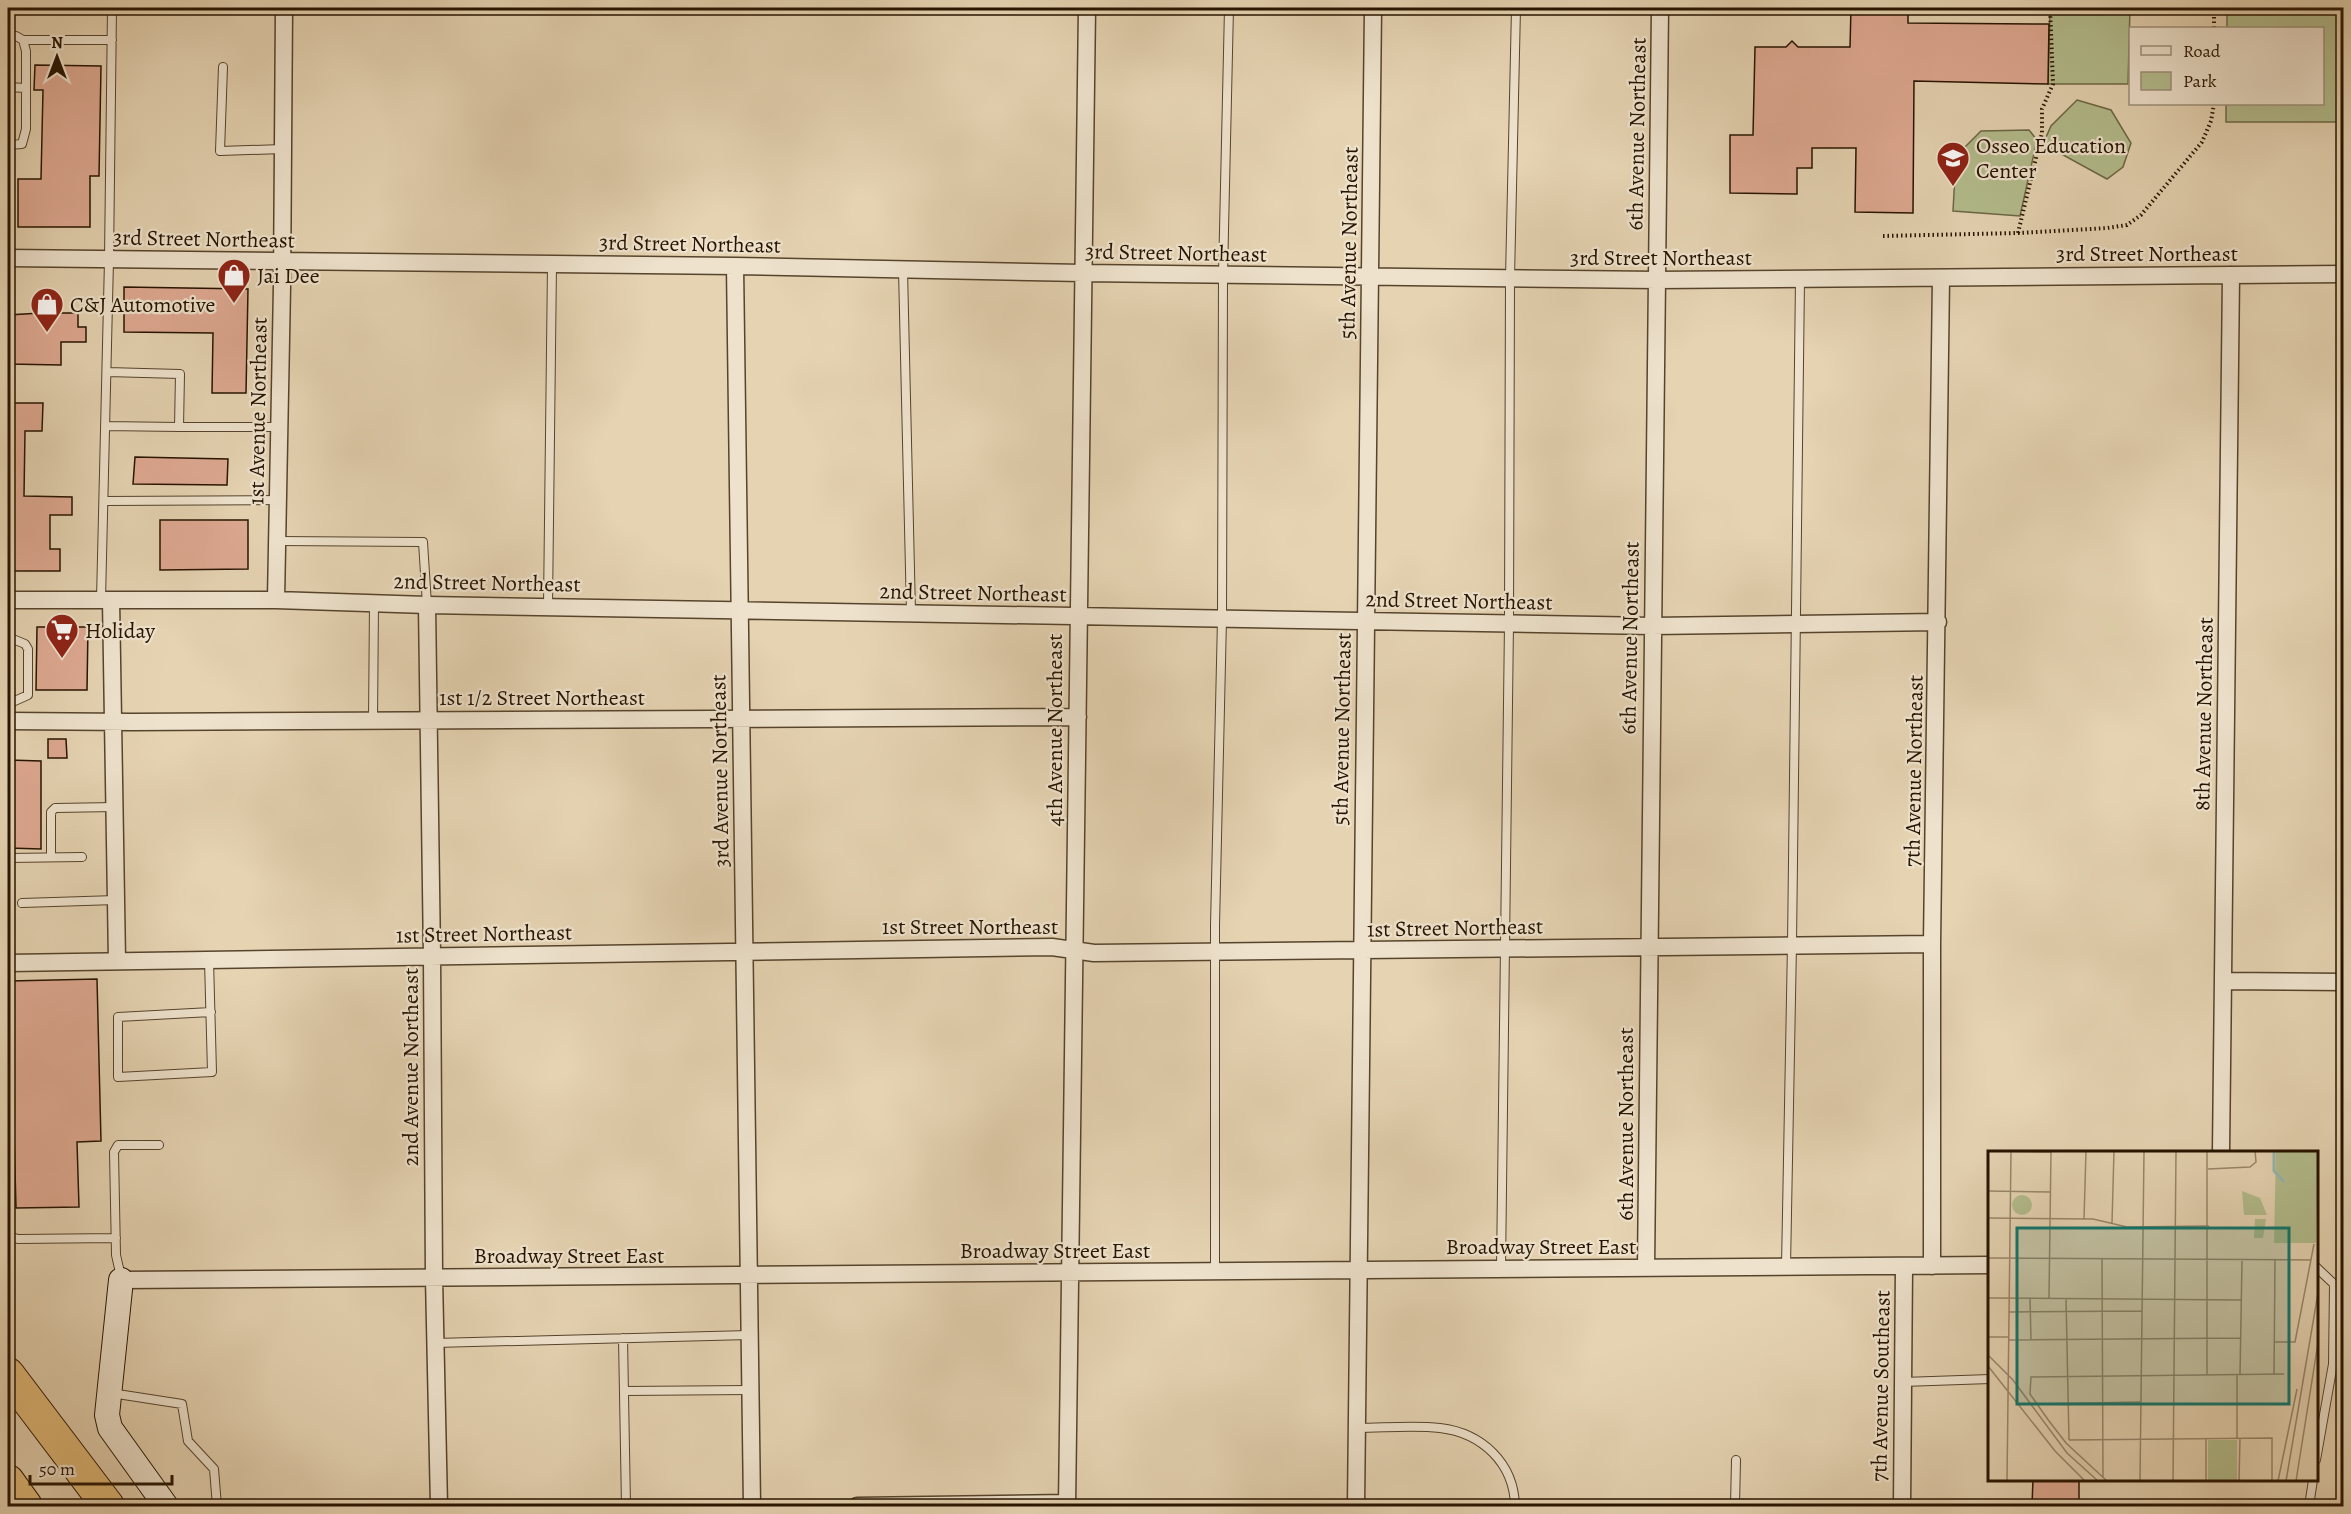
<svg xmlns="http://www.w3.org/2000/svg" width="2351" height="1514" font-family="Alegreya,serif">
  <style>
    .green { fill: #b3bc8d; stroke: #6d6846; stroke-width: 1.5 }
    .building { fill: #dea992; stroke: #271400; stroke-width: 1.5 }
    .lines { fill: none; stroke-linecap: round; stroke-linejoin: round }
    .lane-casing { stroke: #56442c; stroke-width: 10 }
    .street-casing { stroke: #56442c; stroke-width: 19 }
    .secondary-casing { stroke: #271400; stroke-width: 26 }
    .highway-casing { stroke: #271400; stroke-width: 34 }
    .path { stroke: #271400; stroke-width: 4; stroke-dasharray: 1.5 3; stroke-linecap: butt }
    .lane { stroke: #eee2cd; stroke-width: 8 }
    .street { stroke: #eee2cd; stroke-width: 16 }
    .secondary { stroke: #eee2cd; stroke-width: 24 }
    .highway { stroke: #e2ba79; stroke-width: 32 }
    .labels { text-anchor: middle; stroke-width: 4.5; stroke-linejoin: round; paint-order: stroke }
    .street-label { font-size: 22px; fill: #271400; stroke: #eee2cd }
    .poi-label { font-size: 22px; fill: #271400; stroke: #eee2cd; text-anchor: start }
    .inset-river { fill: none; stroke: #96b7b1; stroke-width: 3 }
    .inset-road { fill: none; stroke: #99876b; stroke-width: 1.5 }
    .view { fill: #0f766e; fill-opacity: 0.15; stroke: #0f766e; stroke-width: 3 }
    .inset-edge { fill: none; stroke: #271400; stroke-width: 3 }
  </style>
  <rect width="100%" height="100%" fill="#e5d3b2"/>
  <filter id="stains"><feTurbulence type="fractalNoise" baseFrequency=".00333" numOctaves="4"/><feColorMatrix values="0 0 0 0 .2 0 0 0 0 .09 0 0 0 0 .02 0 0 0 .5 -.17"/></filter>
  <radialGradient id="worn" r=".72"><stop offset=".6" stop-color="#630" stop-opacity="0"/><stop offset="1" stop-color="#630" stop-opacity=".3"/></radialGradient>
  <path class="green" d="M2050,8H2130L2128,84H2048Z
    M2227,8H2343V122H2226V104H2322V28H2227Z
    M2077,100L2111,110L2131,143L2123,167L2107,179L2043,144L2051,126Z
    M2029,130L2037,140L2020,216L1953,211L1956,156L1981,131Z"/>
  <path class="building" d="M1851,8H1908V23L2049,24L2048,84L1914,81L1913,213L1855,212L1856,148H1812V168H1797V194L1730,193V135H1753L1755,47H1786L1792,41L1798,47H1850Z
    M35,65L101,66L99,176H90V227H18V179H41L43,90H34Z
    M124,287L248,289L246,393H212L213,333L124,332Z
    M41,313H78V327H86V342H61V365L8,364V315Z
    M8,403H43L42,431H25L24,496L72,497V515H50V549H60V571H8Z
    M135,457L228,459L227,485L133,484Z
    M160,520H248V569L160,570Z
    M37,627H88L87,690H36Z
    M48,739H66L67,758H48Z
    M8,760L41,761V849L8,848Z
    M97,979L101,1141L77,1142L79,1207L16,1208L10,981Z
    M2033,1479H2079V1506H2032Z"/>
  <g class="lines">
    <defs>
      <path id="lane" d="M8,36H16L23,40L26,51V129L22,144L8,145
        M23,40H112
        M223,67L220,151L283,149
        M8,87L25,88
        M903,270L911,613
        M107,372L180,374L179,427H279
        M105,426L179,427
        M104,501L278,500
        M277,541L423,542L427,605
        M101,600L109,260L112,8
        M548,606L552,264
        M8,637L25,644L28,649V695L8,704
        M373,721L374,603
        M51,857V812L55,808L115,807
        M8,858L82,857
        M22,903L116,900
        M209,960L212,1072L118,1077V1017L211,1012
        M8,1236L18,1239L116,1238
        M1786,1267L1792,944L1800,279
        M2316,1267L2334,1284L2333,1364L2316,1460
        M1501,1269L1509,623L1510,278L1516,8
        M1215,1272V926L1222,619L1223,275L1229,8
        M121,1277L116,1255L114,1152L118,1145H159
        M623,1338L626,1506
        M435,1343L749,1335
        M1903,1382L1990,1379
        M624,1391L750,1390
        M111,1393L182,1404L188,1441L214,1469L217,1506
        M1357,1428C1384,1428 1413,1425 1440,1428C1482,1433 1514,1463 1515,1506
        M1735,1506L1736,1460
        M2309,1506L2313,1480"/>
      <path id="street" d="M8,258L735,266L1083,273L1657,280L2344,274
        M735,266L752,1506
        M8,600H276L427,605L1652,626L1938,622
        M111,600L117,961
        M276,600L282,286L284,8
        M427,605L432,957L434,1278L439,1506
        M8,721L132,722L1078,717
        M8,963L1052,947L1094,953L1932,944
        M2223,981L2344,982
        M2221,1152L2231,275
        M1932,1266V944L1941,278
        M1646,1268L1660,8
        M121,1280L1990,1265
        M857,1506L1067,1503
        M1067,1506L1087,8
        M1356,1506L1373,8
        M1902,1506L1904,1266"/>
      <path id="secondary" d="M121,1280L107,1415L110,1428L166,1506"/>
      <path id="highway" d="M8,1374L108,1506
        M8,1481L26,1506"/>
    </defs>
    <use href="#lane" class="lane-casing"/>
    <use href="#street" class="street-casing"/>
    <use href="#secondary" class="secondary-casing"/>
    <use href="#highway" class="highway-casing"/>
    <path class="path" d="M2214,8V28
      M2018,233L2042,133V109L2053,84L2050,8
      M1883,236L2018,233L2107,228L2127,225L2141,215L2202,142L2211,121L2214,104"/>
    <use href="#lane" class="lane"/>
    <use href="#street" class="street"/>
    <use href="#secondary" class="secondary"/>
    <use href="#highway" class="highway"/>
  </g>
  <defs>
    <symbol id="school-pin" viewBox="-11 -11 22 30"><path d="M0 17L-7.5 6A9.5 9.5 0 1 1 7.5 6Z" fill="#8f2418" stroke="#eee2cd"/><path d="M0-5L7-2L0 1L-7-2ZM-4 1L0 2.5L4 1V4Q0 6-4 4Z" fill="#fff"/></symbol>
    <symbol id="shop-pin" viewBox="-11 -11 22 30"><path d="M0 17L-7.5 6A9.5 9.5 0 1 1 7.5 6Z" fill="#8f2418" stroke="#eee2cd"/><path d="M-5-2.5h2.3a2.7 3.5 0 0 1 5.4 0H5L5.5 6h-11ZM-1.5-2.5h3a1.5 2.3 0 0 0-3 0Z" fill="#fff"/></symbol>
    <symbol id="supermarket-pin" viewBox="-11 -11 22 30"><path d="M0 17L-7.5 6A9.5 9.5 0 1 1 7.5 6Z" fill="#8f2418" stroke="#eee2cd"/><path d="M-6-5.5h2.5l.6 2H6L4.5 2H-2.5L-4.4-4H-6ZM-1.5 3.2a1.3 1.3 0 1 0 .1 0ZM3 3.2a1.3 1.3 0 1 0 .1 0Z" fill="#fff"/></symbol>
  </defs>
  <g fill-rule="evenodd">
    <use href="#school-pin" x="1934" y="139" width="38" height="52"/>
    <use href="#shop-pin" x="215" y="256" width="38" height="52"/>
    <use href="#shop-pin" x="28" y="285" width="38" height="52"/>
    <use href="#supermarket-pin" x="43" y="611" width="38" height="52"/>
  </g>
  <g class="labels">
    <g class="street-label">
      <text transform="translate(1636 134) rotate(-89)" y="8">6th Avenue Northeast</text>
      <text transform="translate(204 238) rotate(1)" y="8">3rd Street Northeast</text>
      <text transform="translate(690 243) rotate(1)" y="8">3rd Street Northeast</text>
      <text transform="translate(1348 243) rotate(-89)" y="8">5th Avenue Northeast</text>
      <text transform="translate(1176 252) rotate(1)" y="8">3rd Street Northeast</text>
      <text x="2147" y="261">3rd Street Northeast</text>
      <text x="1661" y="265">3rd Street Northeast</text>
      <text transform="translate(257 411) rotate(-89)" y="8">1st Avenue Northeast</text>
      <text transform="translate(487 582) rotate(1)" y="8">2nd Street Northeast</text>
      <text transform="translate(973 592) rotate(1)" y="8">2nd Street Northeast</text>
      <text transform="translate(1459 600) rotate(1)" y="8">2nd Street Northeast</text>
      <text transform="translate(1629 638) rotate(-89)" y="8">6th Avenue Northeast</text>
      <text x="542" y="705">1st 1/2 Street Northeast</text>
      <text transform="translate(2203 714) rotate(-89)" y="8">8th Avenue Northeast</text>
      <text transform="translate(1341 729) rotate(-89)" y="8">5th Avenue Northeast</text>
      <text transform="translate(1054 730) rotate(-90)" y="8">4th Avenue Northeast</text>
      <text transform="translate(719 771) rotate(-91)" y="8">3rd Avenue Northeast</text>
      <text transform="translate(1913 771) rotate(-89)" y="8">7th Avenue Northeast</text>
      <text x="970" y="934">1st Street Northeast</text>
      <text transform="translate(1455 927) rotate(-1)" y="8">1st Street Northeast</text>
      <text transform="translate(484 933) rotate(-1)" y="8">1st Street Northeast</text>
      <text transform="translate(410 1067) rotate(-90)" y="8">2nd Avenue Northeast</text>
      <text transform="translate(1625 1124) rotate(-90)" y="8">6th Avenue Northeast</text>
      <text x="1541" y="1254">Broadway Street East</text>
      <text x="1055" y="1258">Broadway Street East</text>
      <text x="569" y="1263">Broadway Street East</text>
      <text transform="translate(1880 1386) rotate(-89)" y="8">7th Avenue Southeast</text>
    </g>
    <g class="poi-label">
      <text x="1976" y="153">Osseo Education<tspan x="1976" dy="25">Center</tspan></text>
      <text x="257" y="283">Jai Dee</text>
      <text x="70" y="312">C&amp;J Automotive</text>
      <text x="85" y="638">Holiday</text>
    </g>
  </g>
  <g transform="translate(1988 1151)">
    <rect width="330" height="330" fill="#e5d3b2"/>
    <path d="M288,0H330L328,92H286ZM254,40L272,47L279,64H256ZM24 54a10 10 0 1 1 20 0a10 10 0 1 1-20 0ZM267,68H278L275,87H266ZM220,289H249V330H220Z" fill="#b3bc8d"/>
    <path class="inset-river" d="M286,0V20L296,31"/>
    <path class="inset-road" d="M0,0L63,1M220,18L262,16L268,11L267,0M0,40L63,41M0,67L105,68L139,76L221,75M96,68L98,0M124,72L126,0M0,107L323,109M114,108L115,326M0,147L253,149M42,147L43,189M61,147L63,0M78,147L81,289M21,161L154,160M0,186H21M21,189L252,187M286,191H307L326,93M0,204L25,229L79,302L110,330M0,215L67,300L97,330M219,223V0M252,224L254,110M286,224L287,109M49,253L152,251M249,287V224M81,289L284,287V330M19,330L23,0M119,330L78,292L61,270L42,243L43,226L296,223M152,330L156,0M185,330L188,0M218,330V287M251,330L252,287M290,330L309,238M298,330L330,142M308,330L330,192"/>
    <path class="view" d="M29,77H301V253H29Z"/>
    <rect width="330" height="330" class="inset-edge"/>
  </g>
  <rect width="2351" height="1514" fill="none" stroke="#e5d3b2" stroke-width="30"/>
  <rect x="9" y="9" width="2333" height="1496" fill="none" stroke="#271400" stroke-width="3"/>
  <rect x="15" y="15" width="2321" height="1484" fill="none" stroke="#271400" stroke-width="1.5"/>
  <rect x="2129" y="27" width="195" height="78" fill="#eee2cd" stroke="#9e907b" stroke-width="1.5"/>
  <rect x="2141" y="46" width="30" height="9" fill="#eee2cd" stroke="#9e907b" stroke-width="1.5"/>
  <text x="2183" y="57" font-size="18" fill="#271400">Road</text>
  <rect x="2141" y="72" width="30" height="18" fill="#b3bc8d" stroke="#9e907b" stroke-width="1.5"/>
  <text x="2183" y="87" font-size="18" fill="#271400">Park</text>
  <g transform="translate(57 57)" stroke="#eee2cd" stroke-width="4.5" paint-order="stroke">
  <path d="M0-4.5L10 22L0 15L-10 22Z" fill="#271400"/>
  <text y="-9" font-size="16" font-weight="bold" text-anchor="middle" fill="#271400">N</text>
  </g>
  <path d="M30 1475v9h142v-9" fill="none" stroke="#271400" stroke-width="3"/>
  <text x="39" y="1475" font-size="18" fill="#271400" stroke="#eee2cd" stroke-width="4.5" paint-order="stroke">50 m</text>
  <rect width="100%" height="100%" filter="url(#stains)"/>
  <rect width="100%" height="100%" fill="url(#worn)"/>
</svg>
